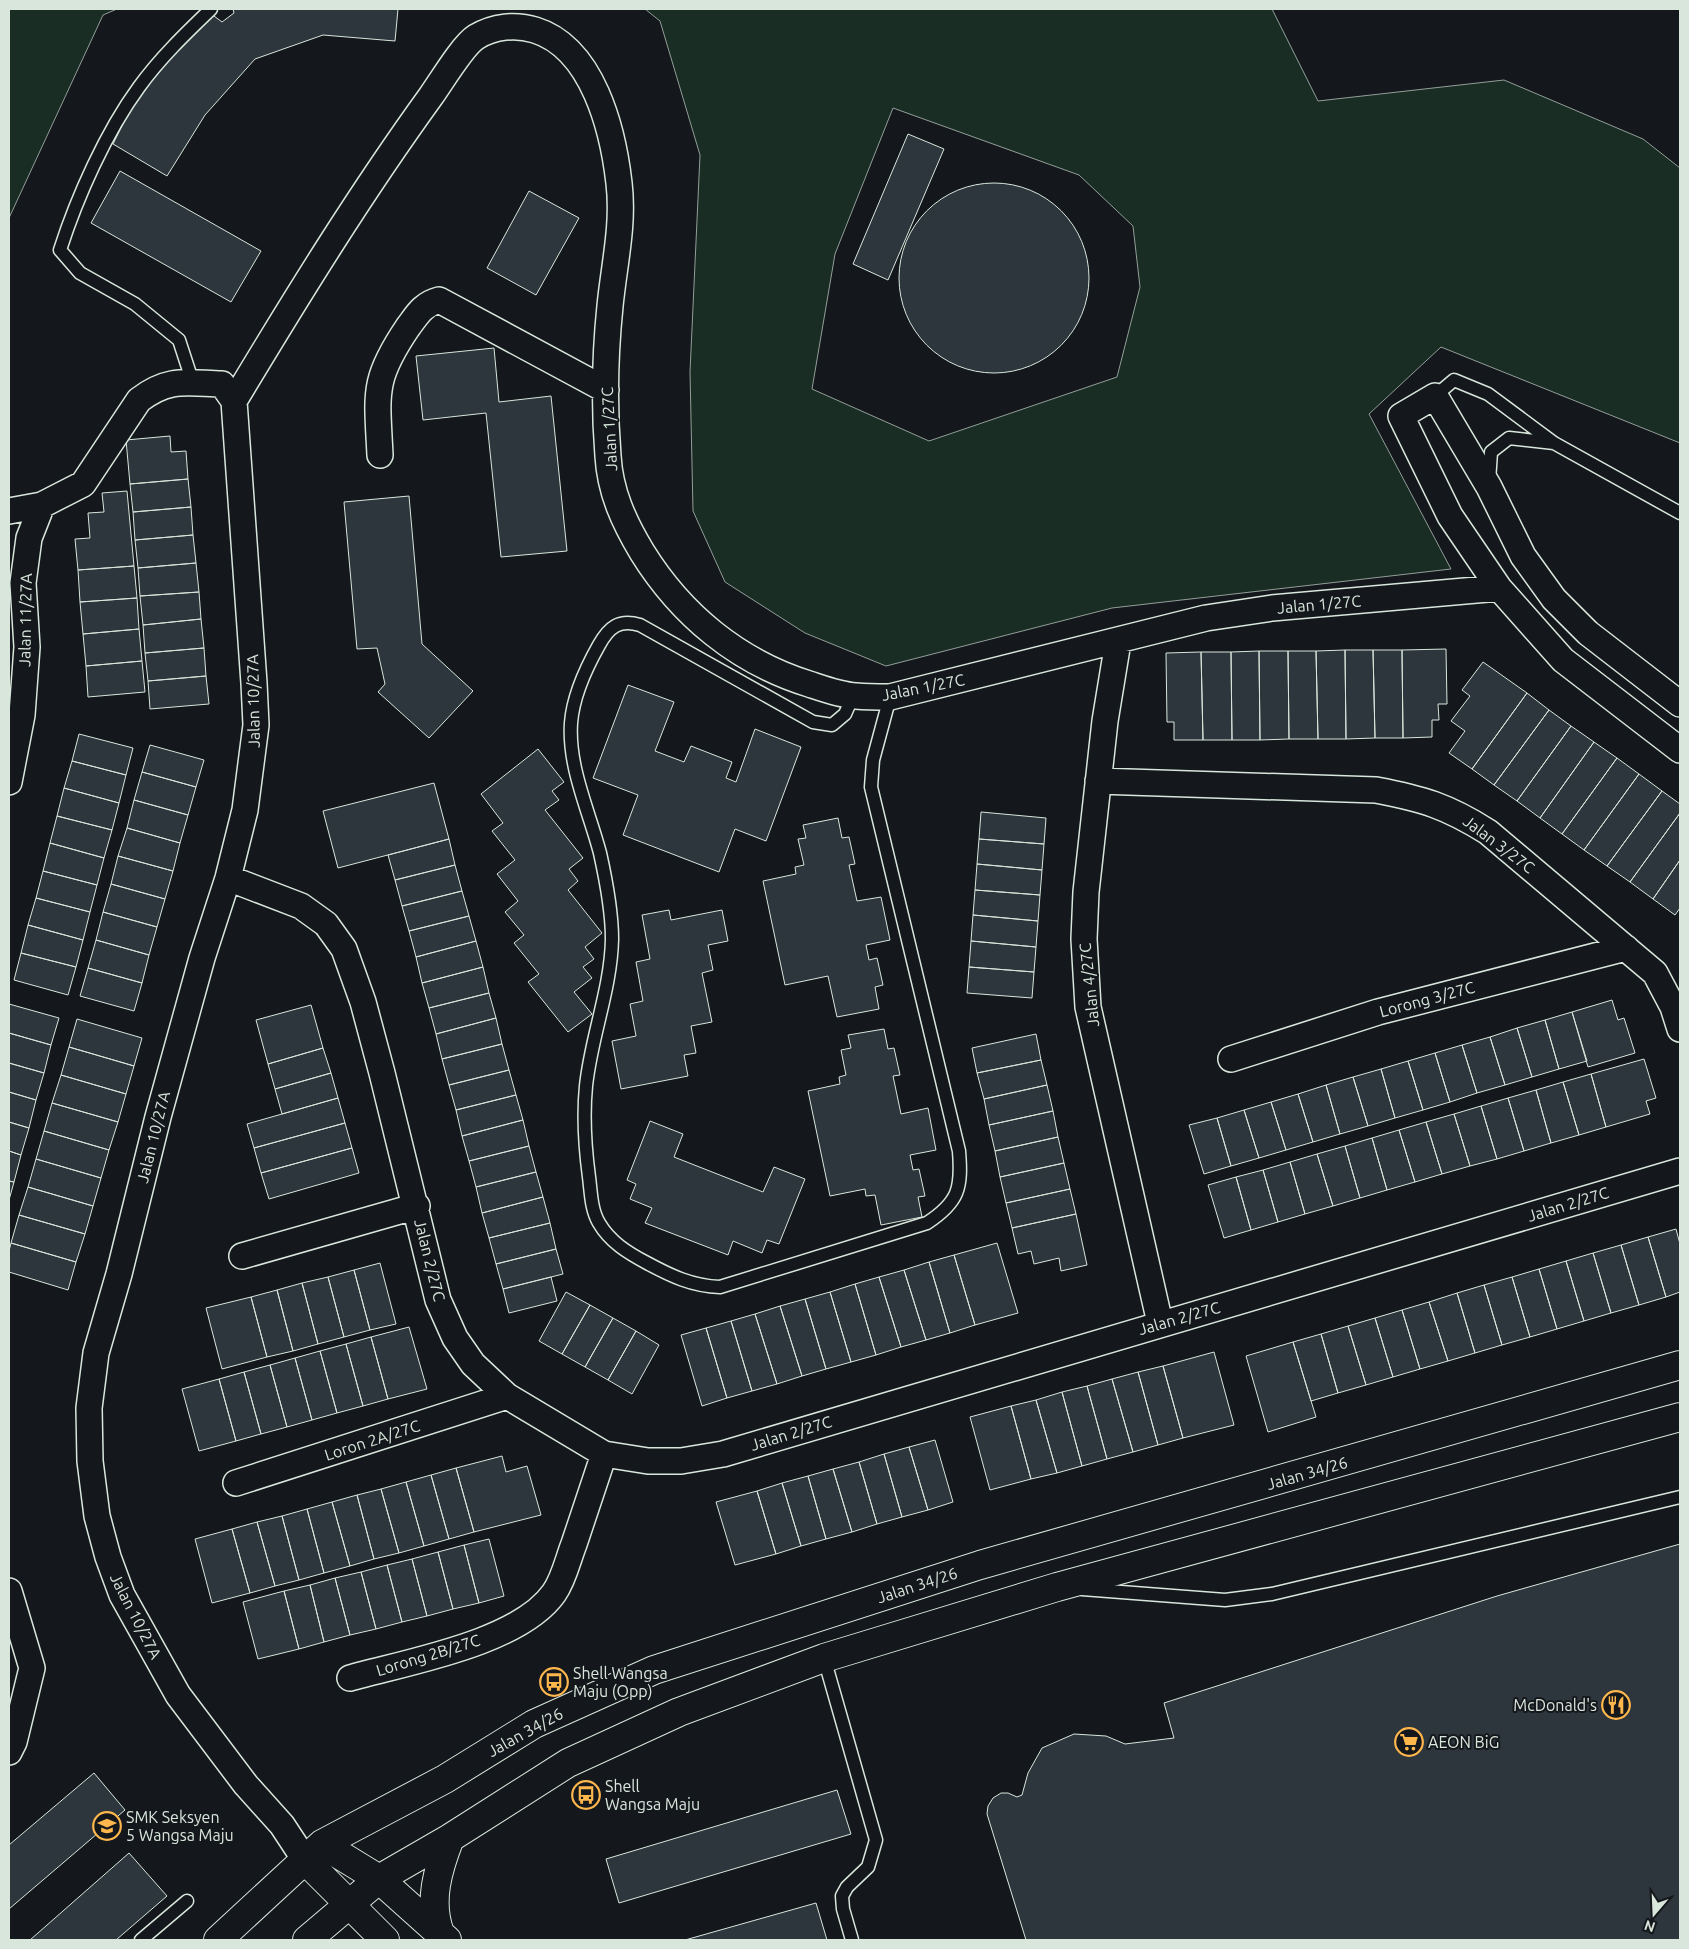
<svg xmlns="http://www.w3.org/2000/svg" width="1689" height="1949" font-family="Ubuntu,sans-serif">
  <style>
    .green { fill: #1a2d24; stroke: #939e99; fill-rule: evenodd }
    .building { fill: #2c363c; stroke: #d8e6dc }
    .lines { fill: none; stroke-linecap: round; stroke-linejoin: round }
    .lane-casing { stroke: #d8e6dc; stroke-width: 15 }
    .street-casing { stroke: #d8e6dc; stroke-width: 28 }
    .secondary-casing { stroke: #d8e6dc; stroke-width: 30 }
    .lane { stroke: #14181c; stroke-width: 12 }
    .street { stroke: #14181c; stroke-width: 25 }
    .secondary { stroke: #14181c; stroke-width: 28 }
    .labels { text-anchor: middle; stroke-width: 4; stroke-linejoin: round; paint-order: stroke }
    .street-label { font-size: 16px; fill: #d8e6dc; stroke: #14181c }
    .poi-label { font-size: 16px; fill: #d8e6dc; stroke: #14181c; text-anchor: start }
  </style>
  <rect width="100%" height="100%" fill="#14181c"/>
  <path class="green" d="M9,9H117L103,15L9,218Z
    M645,9H1272L1318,101L1504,80L1643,139L1680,168V443L1441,347L1369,414L1451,569L1112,608L886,666L805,633L725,582L693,511L690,372L700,155L660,21ZM893,108L1079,175L1133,226L1140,287L1117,377L929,441L812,389L835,254Z"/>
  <path class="building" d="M233,9H398L395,41L323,35L255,59L205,115L167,176L113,144L147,75L206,10L222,22L234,13Z
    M908,134L944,149L888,280L853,264Z
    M120,171L261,251L231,302L91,223Z
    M899 278a95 95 0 1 1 190 0a95 95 0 1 1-190 0Z
    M529,191L579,218L536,295L487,268Z
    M494,348L499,402L551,396L567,551L501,557L486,413L423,420L416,356Z
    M170,436L171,452L186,451L188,479L130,484L126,440Z
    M188,479L191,507L133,512L130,484Z
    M127,491L134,566L78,570L75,539L90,538L88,513L104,512L102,493Z
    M409,496L422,644L473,691L429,738L378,692L385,684L377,648L357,649L344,502Z
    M191,507L193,535L135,540L133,512Z
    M193,535L196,563L138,568L135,540Z
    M196,563L199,592L140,596L138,568Z
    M134,566L137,598L80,602L78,570Z
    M199,592L201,619L143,625L140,596Z
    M137,598L139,629L83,634L80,602Z
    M201,619L204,648L145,653L143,625Z
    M139,629L142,661L86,666L83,634Z
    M204,648L206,676L148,681L145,653Z
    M1446,649L1447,704H1438L1439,720H1432V737L1403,738L1402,650Z
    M1345,650L1346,739H1318L1316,651Z
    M1345,650H1373L1375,738L1346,739Z
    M1373,650H1402L1403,738H1375Z
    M1259,651L1260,740H1232L1231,652Z
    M1259,651H1288L1289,739L1260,740Z
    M1288,651H1316L1318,739H1289Z
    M1201,652L1203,740H1174V722H1167L1166,653Z
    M1201,652H1231L1232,740H1203Z
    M142,661L145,692L88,697L86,666Z
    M1483,662L1527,693L1472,769L1449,753L1465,731L1451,721L1470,696L1462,690Z
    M206,676L209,704L150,709L148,681Z
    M628,685L674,702L655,751L684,762L691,746L732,762L726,778L736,782L755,729L801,747L766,841L735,829L719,872L623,835L638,795L593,778Z
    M1527,693L1549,710L1494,785L1472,769Z
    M1549,710L1571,726L1517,801L1494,785Z
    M1571,726L1594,742L1540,818L1517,801Z
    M79,734L133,748L126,775L72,761Z
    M1594,742L1617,758L1562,834L1540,818Z
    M150,745L204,760L196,787L142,772Z
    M538,749L564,782L552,791L559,800L545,810L583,858L569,869L578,881L568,890L602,933L585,947L594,959L583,967L592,978L574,992L592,1014L568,1032L528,982L539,974L514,943L524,935L505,912L518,901L497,874L515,860L492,831L503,823L481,794Z
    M1617,758L1639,774L1584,850L1562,834Z
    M72,761L126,775L119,803L64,788Z
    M142,772L196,787L188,815L134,800Z
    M1639,774L1662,791L1607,866L1584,850Z
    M434,783L449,839L338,868L323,811Z
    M64,788L119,803L112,830L57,816Z
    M1662,791L1680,804V813L1630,882L1607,866Z
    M134,800L188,815L180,843L127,828Z
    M981,812L1046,818L1044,844L979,839Z
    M1680,813V860L1653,899L1630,882Z
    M57,816L112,830L104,858L50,843Z
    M838,818L842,838L849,837L855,864L849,865L857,901L881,897L890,940L866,945L869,960L877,958L883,985L875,987L879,1009L837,1017L828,976L785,985L763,881L796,874L795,867L804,865L798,839L806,838L803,825Z
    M127,828L180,843L173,871L118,856Z
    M449,839L455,865L395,880L388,855Z
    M979,839L1044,844L1042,870L977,864Z
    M50,843L104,858L97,885L43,871Z
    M118,856L173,871L165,899L111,884Z
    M1680,860V908L1675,915L1653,899Z
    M977,864L1042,870L1040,895L975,890Z
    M455,865L462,891L402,906L395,880Z
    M43,871L97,885L90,912L36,898Z
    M111,884L165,899L157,927L103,912Z
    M975,890L1040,895L1038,921L973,915Z
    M462,891L469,916L409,931L402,906Z
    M36,898L90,912L83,940L28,925Z
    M669,910L671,920L722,910L728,941L708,945L713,970L702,973L712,1022L691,1026L696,1053L684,1055L688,1076L621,1089L612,1041L636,1036L630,1004L643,1001L636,962L650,959L642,915Z
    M103,912L157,927L149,955L96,940Z
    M973,915L1038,921L1036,947L971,941Z
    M469,916L476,941L416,957L409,931Z
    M28,925L83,940L76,967L21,953Z
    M96,940L149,955L142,983L88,968Z
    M476,941L483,967L422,983L416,957Z
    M971,941L1036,947L1034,972L969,967Z
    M21,953L76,967L68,995L14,980Z
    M483,967L489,993L429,1008L422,983Z
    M969,967L1034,972L1032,998L967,993Z
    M88,968L142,983L134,1011L80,996Z
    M489,993L496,1018L436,1034L429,1008Z
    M1612,1000L1618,1020L1624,1018L1635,1053L1588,1067L1572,1012Z
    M9,1004L59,1018L51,1045L9,1033Z
    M311,1005L323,1048L268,1064L256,1020Z
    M1572,1012L1587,1061L1559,1069L1545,1020Z
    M496,1018L502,1044L442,1059L436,1034Z
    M77,1019L142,1038L134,1066L69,1047Z
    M1545,1020L1559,1069L1532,1077L1517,1028Z
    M1517,1028L1532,1077L1505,1085L1490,1037Z
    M884,1029L888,1049L894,1048L900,1075L893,1076L901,1114L928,1108L936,1150L910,1155L913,1170L919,1169L925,1196L918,1197L922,1217L881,1225L875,1195L866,1196L865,1189L830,1196L808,1091L840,1084L839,1077L846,1075L841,1050L851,1048L848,1035Z
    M9,1033L51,1045L44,1073L9,1063Z
    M1036,1034L1041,1060L977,1073L972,1048Z
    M1490,1037L1505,1085L1477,1093L1462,1045Z
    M502,1044L509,1070L449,1085L442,1059Z
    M1462,1045L1477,1093L1450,1102L1435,1053Z
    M69,1047L134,1066L126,1094L61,1075Z
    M323,1048L331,1073L275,1089L268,1064Z
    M1435,1053L1450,1102L1423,1110L1408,1061Z
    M1644,1059L1656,1098L1646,1101L1650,1114L1606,1127L1591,1074Z
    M1041,1060L1047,1085L984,1099L977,1073Z
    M1408,1061L1423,1110L1395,1118L1381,1069Z
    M9,1063L44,1073L36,1100L9,1092Z
    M1381,1069L1395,1118L1368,1126L1353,1077Z
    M509,1070L516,1095L456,1110L449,1085Z
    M331,1073L338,1098L282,1114L275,1089Z
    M1591,1074L1606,1127L1579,1135L1563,1082Z
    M61,1075L126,1094L118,1122L52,1103Z
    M1353,1077L1368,1126L1340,1134L1326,1085Z
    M1563,1082L1579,1135L1551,1143L1536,1090Z
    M1047,1085L1053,1111L989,1125L984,1099Z
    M1326,1085L1340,1134L1313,1142L1298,1094Z
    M1536,1090L1551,1143L1524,1151L1508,1098Z
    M9,1092L36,1100L29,1128L9,1122Z
    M1298,1094L1313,1142L1286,1150L1271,1102Z
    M516,1095L523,1120L462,1136L456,1110Z
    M338,1098L345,1123L254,1148L247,1124Z
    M1508,1098L1524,1151L1497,1159L1481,1106Z
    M1271,1102L1286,1150L1259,1158L1244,1110Z
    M52,1103L118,1122L109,1150L44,1131Z
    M1481,1106L1497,1159L1470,1166L1454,1114Z
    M1244,1110L1259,1158L1231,1166L1217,1118Z
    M1053,1111L1058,1137L995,1151L989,1125Z
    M1454,1114L1470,1166L1442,1174L1426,1122Z
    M1217,1118L1231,1166L1204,1174L1189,1125Z
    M523,1120L529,1146L469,1161L462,1136Z
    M650,1121L683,1134L674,1157L763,1192L774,1167L805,1179L779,1244L767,1240L762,1253L733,1241L728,1255L645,1223L652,1208L630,1199L636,1184L627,1180Z
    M9,1122L29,1128L21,1155L9,1151Z
    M1426,1122L1442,1174L1415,1182L1399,1130Z
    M345,1123L352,1148L261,1173L254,1148Z
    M1399,1130L1415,1182L1387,1190L1372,1138Z
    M44,1131L109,1150L101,1178L36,1159Z
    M1058,1137L1064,1163L1000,1177L995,1151Z
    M1372,1138L1387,1190L1360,1198L1345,1146Z
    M529,1146L536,1172L476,1187L469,1161Z
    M1345,1146L1360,1198L1333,1206L1317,1154Z
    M352,1148L359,1173L269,1199L261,1173Z
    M9,1151L21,1155L14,1182L9,1181Z
    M1317,1154L1333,1206L1305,1214L1290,1162Z
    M36,1159L101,1178L93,1206L28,1187Z
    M1290,1162L1305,1214L1278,1222L1263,1170Z
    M1064,1163L1070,1189L1006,1203L1000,1177Z
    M1263,1170L1278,1222L1251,1230L1236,1177Z
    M536,1172L543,1197L482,1213L476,1187Z
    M1236,1177L1251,1230L1224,1238L1208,1185Z
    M9,1181L14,1182L9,1200Z
    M28,1187L93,1206L85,1234L19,1215Z
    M1070,1189L1076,1214L1012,1228L1006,1203Z
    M543,1197L550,1223L489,1238L482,1213Z
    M1076,1214L1087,1265L1061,1271L1059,1258L1034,1264L1031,1251L1018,1254L1012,1228Z
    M19,1215L85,1234L76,1262L11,1243Z
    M550,1223L556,1249L496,1264L489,1238Z
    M1676,1229L1680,1244V1292L1666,1297L1648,1237Z
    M1648,1237L1666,1297L1639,1305L1621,1245Z
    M11,1243L76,1262L68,1290L9,1272V1251Z
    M997,1243L1018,1313L975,1325L954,1255Z
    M1621,1245L1639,1305L1611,1313L1593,1253Z
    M556,1249L563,1274L503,1289L496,1264Z
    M1593,1253L1611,1313L1584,1321L1566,1261Z
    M954,1255L975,1325L950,1333L929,1262Z
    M1566,1261L1584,1321L1557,1329L1539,1269Z
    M929,1262L950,1333L926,1340L904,1270Z
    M380,1263L396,1324L370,1330L354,1270Z
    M1539,1269L1557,1329L1530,1337L1512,1277Z
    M354,1270L370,1330L344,1337L328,1277Z
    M904,1270L926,1340L901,1347L879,1277Z
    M328,1277L344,1337L318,1344L302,1283Z
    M551,1277L557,1301L509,1313L503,1289Z
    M879,1277L901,1347L876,1355L855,1284Z
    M1512,1277L1530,1337L1502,1345L1484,1285Z
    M302,1283L318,1344L293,1351L277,1290Z
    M855,1284L876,1355L851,1362L830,1292Z
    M1484,1285L1502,1345L1475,1353L1457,1293Z
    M277,1290L293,1351L267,1357L251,1297Z
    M566,1292L590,1305L562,1354L539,1341Z
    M830,1292L851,1362L826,1369L805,1299Z
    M1457,1293L1475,1353L1448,1361L1429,1302Z
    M251,1297L267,1357L222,1369L206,1308Z
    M805,1299L826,1369L802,1376L780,1306Z
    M1429,1302L1448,1361L1420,1369L1402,1310Z
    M590,1305L613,1318L585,1367L562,1354Z
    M780,1306L802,1376L777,1384L755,1314Z
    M1402,1310L1420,1369L1393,1377L1375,1318Z
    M755,1314L777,1384L752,1391L731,1321Z
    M613,1318L636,1331L608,1380L585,1367Z
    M1375,1318L1393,1377L1366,1385L1348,1326Z
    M731,1321L752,1391L727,1398L706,1328Z
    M1348,1326L1366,1385L1338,1393L1321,1334Z
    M409,1327L427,1389L388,1399L371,1337Z
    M706,1328L727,1398L702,1406L681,1335Z
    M636,1331L659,1345L632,1394L608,1380Z
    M1321,1334L1338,1393L1311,1401L1293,1342Z
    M371,1337L388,1399L363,1406L346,1344Z
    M1293,1342L1316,1417L1268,1432L1246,1356Z
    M346,1344L363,1406L337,1413L320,1351Z
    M320,1351L337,1413L312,1420L295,1358Z
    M1214,1352L1234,1425L1183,1438L1163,1366Z
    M295,1358L312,1420L287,1427L270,1365Z
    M270,1365L287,1427L261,1434L244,1372Z
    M1163,1366L1183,1438L1158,1445L1138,1372Z
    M244,1372L261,1434L236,1441L219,1379Z
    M1138,1372L1158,1445L1133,1452L1112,1379Z
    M219,1379L236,1441L199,1451L182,1389Z
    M1112,1379L1133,1452L1107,1459L1087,1386Z
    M1087,1386L1107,1459L1082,1466L1062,1392Z
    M1062,1392L1082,1466L1057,1473L1036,1400Z
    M1036,1400L1057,1473L1031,1479L1011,1406Z
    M1011,1406L1031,1479L990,1490L970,1417Z
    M935,1440L953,1502L928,1510L909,1447Z
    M909,1447L928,1510L902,1517L884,1454Z
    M884,1454L902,1517L877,1524L859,1462Z
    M502,1456L506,1472L527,1466L541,1515L474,1532L456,1468Z
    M859,1462L877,1524L852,1532L833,1469Z
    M456,1468L474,1532L449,1539L431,1475Z
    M833,1469L852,1532L826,1539L808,1476Z
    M431,1475L449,1539L424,1546L406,1482Z
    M808,1476L826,1539L801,1546L782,1483Z
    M406,1482L424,1546L399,1553L381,1489Z
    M782,1483L801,1546L776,1554L757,1491Z
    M381,1489L399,1553L374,1559L357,1495Z
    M757,1491L776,1554L735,1565L716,1502Z
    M357,1495L374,1559L350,1566L332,1502Z
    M332,1502L350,1566L324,1573L307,1509Z
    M307,1509L324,1573L299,1580L282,1516Z
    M282,1516L299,1580L275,1586L257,1522Z
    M257,1522L275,1586L250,1593L232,1529Z
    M232,1529L250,1593L212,1603L195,1539Z
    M489,1539L504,1596L479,1603L464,1545Z
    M1680,1544V1940H1026L987,1814L988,1806L993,1798L1001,1793H1008L1017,1797L1022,1795L1028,1773L1042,1748L1074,1734L1106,1736L1125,1744L1174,1738L1164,1703L1497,1596Z
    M464,1545L479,1603L453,1609L438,1552Z
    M438,1552L453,1609L427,1616L412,1559Z
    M412,1559L427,1616L402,1622L387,1565Z
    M387,1565L402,1622L376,1629L361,1572Z
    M361,1572L376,1629L350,1635L335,1578Z
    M335,1578L350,1635L324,1642L310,1585Z
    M310,1585L324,1642L299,1649L284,1591Z
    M284,1591L299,1649L258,1659L243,1602Z
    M94,1773L125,1810L9,1909V1845Z
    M837,1790L851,1834L619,1903L606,1859Z
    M129,1853L167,1896L116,1940H30Z
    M816,1903L827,1940H685Z"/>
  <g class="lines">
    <defs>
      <path id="lane" d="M193,383L179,340L135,304L80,273L60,250C77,197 106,132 139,87C160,58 186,33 211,9
        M1435,396L1454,380L1488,394L1554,443L1680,513
        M1489,481L1491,452L1509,438L1554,443
        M853,696L845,714L832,725L813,722L640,625C619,619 609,627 599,645C586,668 573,696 571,723C568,767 589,811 600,853C606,880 612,911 612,939C611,989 591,1037 586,1086C583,1116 585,1147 589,1177C591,1192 591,1210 599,1223C610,1242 628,1253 647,1263C671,1276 692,1286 720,1287L927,1223C959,1202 962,1188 959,1151L871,787L873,760L890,697
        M1082,1589L1225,1600L1272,1594L1680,1497
        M824,1658L876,1840L868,1867L847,1887L842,1896L843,1909L852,1940
        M141,1940L187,1901"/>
      <path id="street" d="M234,401C296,298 360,194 431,96C441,82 463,45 476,37C494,26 516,24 535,30C593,48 613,130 619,183C624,225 614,265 610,306C605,355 604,407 608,456C610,492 624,522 642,552C681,615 738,662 809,684C824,689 840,695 856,696C867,697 879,697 890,697L1206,618L1272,608L1499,588
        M234,401L254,683L256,725L245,810L228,878L202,958L158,1117L119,1274L96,1353L89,1408L90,1461L97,1516L108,1557L122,1595L178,1695L246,1785L282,1825L305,1860
        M380,455C377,393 372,380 408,327C417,315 423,304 439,300L606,390
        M9,511L42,505L83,484L139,400C169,377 187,383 222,384L234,401
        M1118,642L1105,721L1086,892L1084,939L1088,1007L1160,1323
        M1680,704L1588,633L1554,599L1523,556L1489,487L1435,396L1401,416L1450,516L1499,588L1563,660L1680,750
        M1098,781L1376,790C1423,799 1447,806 1488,832L1655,973L1673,1007L1680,1029
        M9,782L22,715L27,647L23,583L29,538L42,505
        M228,878L301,906L326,924L344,949L363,1002L382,1073L438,1300L455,1338L473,1364L507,1396L604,1454L648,1461H681L723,1454L1680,1171
        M1231,1059L1378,1012L1626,948
        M242,1256L417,1206
        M236,1483L507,1396
        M9,1591L32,1668L14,1742L9,1752
        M350,1678C407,1662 519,1643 554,1593C564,1579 568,1559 574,1544C584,1514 594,1484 604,1454"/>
      <path id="secondary" d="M322,1844L379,1879L447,1940
        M305,1860L385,1940
        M440,1933C428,1901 438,1869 450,1838
        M218,1940L322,1844L445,1779L534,1724L654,1670L980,1565L1680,1365
        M307,1940L379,1879L450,1838L568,1763L679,1712L824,1658L1057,1587L1680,1417"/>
    </defs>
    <use href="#lane" class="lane-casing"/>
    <use href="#street" class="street-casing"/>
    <use href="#secondary" class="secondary-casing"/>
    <use href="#lane" class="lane"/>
    <use href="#street" class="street"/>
    <use href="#secondary" class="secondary"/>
  </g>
  <defs>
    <symbol id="bus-ring" viewBox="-11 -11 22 22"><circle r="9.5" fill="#14181c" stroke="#ffb74d" stroke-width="1.5"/><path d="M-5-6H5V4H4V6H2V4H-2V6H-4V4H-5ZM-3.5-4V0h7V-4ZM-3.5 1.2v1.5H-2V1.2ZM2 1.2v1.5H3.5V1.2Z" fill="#ffb74d"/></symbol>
    <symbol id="restaurant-ring" viewBox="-11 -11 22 22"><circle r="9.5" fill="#14181c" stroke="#ffb74d" stroke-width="1.5"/><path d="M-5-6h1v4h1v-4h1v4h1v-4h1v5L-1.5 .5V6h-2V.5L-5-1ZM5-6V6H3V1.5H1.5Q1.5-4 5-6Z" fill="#ffb74d"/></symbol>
    <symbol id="supermarket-ring" viewBox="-11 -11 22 22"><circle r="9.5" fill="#14181c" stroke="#ffb74d" stroke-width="1.5"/><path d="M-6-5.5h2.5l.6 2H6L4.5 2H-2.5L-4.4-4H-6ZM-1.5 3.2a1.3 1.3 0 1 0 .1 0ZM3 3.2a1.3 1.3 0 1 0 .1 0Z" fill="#ffb74d"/></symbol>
    <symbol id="school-ring" viewBox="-11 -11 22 22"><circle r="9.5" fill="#14181c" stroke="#ffb74d" stroke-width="1.5"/><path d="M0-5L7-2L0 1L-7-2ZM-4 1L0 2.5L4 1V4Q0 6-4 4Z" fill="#ffb74d"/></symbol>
  </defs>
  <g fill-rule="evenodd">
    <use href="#bus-ring" x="538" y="1666" width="32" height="32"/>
    <use href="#restaurant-ring" x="1600" y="1689" width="32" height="32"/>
    <use href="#supermarket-ring" x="1393" y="1726" width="32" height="32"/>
    <use href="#bus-ring" x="570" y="1779" width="32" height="32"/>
    <use href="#school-ring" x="91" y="1810" width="32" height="32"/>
  </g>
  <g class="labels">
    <g class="street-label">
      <text transform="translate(609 429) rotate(-93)" y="6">Jalan 1/27C</text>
      <text transform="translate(1319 604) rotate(-5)" y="6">Jalan 1/27C</text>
      <text transform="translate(25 620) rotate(-89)" y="6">Jalan 11/27A</text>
      <text transform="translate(923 687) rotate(-11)" y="6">Jalan 1/27C</text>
      <text transform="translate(253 701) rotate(-91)" y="6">Jalan 10/27A</text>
      <text transform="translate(1499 844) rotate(37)" y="6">Jalan 3/27C</text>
      <text transform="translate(1089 985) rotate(-96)" y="6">Jalan 4/27C</text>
      <text transform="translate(1427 999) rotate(-15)" y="6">Lorong 3/27C</text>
      <text transform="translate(153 1137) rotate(-76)" y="6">Jalan 10/27A</text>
      <text transform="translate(1568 1204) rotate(-17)" y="6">Jalan 2/27C</text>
      <text transform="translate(430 1260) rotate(76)" y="6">Jalan 2/27C</text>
      <text transform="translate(1179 1318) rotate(-16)" y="6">Jalan 2/27C</text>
      <text transform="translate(791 1433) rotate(-17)" y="6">Jalan 2/27C</text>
      <text transform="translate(372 1440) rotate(-18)" y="6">Loron 2A/27C</text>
      <text transform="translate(1307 1473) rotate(-16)" y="6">Jalan 34/26</text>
      <text transform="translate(917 1585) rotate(-18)" y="6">Jalan 34/26</text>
      <text transform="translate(136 1616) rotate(63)" y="6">Jalan 10/27A</text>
      <text transform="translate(428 1655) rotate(-17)" y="6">Lorong 2B/27C</text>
      <text transform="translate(525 1732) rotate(-29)" y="6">Jalan 34/26</text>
    </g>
    <g class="poi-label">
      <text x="573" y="1679">Shell Wangsa<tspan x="573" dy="18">Maju (Opp)</tspan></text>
      <text x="1597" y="1711" text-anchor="end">McDonald's</text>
      <text x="1428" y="1748">AEON BiG</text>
      <text x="605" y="1792">Shell<tspan x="605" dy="18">Wangsa Maju</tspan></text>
      <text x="126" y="1823">SMK Seksyen<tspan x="126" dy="18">5 Wangsa Maju</tspan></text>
    </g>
  </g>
  <rect width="1689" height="1949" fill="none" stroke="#d8e6dc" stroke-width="20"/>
  <g transform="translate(1654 1914) rotate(199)" stroke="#14181c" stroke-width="4" paint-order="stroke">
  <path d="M0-4L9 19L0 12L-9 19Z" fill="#d8e6dc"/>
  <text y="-8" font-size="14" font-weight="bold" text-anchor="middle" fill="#d8e6dc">N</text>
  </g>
</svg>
